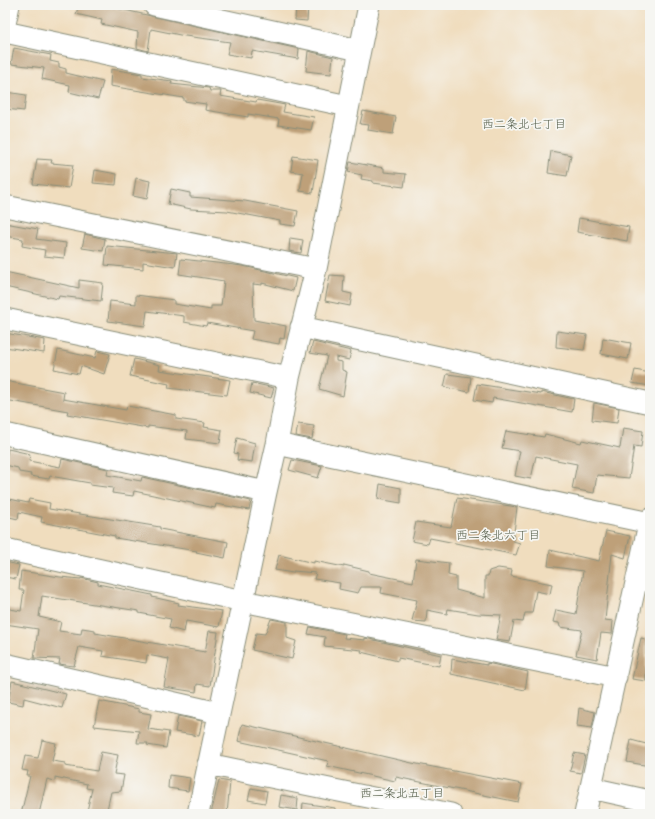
<svg xmlns="http://www.w3.org/2000/svg" width="655" height="819" font-family="Pangolin,'Klee One',sans-serif">
  <style>
    .building { fill: #bea079 }
    .lines { fill: none; stroke-linecap: round; stroke-linejoin: round }
    .minor-casing { stroke: #888d79; stroke-width: 23 }
    .minor { stroke: #fff; stroke-width: 21 }
    .labels { text-anchor: middle; stroke-width: 3.5; stroke-linejoin: round; paint-order: stroke }
    .neighbourhood-label { font-size: 12px; fill: #57604c; stroke: #f6f6f2 }
  </style>
  <rect width="100%" height="100%" fill="#f6f6f2"/>
  <filter id="ink" filterUnits="userSpaceOnUse"><feTurbulence type="fractalNoise" baseFrequency=".025" numOctaves="2"/><feDisplacementMap in="SourceGraphic" scale="8" xChannelSelector="R" yChannelSelector="G"/><feConvolveMatrix kernelMatrix="1 2 1 2 8 2 1 2 1" color-interpolation-filters="sRGB"/></filter>
  <filter id="wash" filterUnits="userSpaceOnUse"><feTurbulence type="fractalNoise" baseFrequency=".012" numOctaves="4" result="noise"/><feDisplacementMap in="SourceGraphic" scale="16" xChannelSelector="R" yChannelSelector="G"/><feGaussianBlur stdDeviation="0.9" result="paint"/><feColorMatrix in="noise" values="0 0 0 0 0 0 0 0 0 0 0 0 0 0 0 0 0 1.4 0 .05"/><feComposite in="paint" operator="in"/></filter>
  <g filter="url(#wash)">
    <rect width="100%" height="100%" fill="#f0ddbe"/>
    <g id="blocks">
      <path class="building" d="M79,5H102L299,49L298,59L252,51L251,58L227,54L230,42L185,36L151,29L148,51L137,48L138,32L101,24L102,20L76,14Z
        M296,5L308,6L307,21L295,20Z
        M14,48L51,55L50,61L59,63V67L66,69V73L103,82L98,99L69,92L70,85L42,79L44,68L11,64Z
        M308,51L333,57L331,74L306,71Z
        M111,69L142,74V77L172,81L171,84L209,88L210,91H221L220,96L256,102L257,100L285,105L283,112L314,117L311,130L278,125L279,119L248,114V117L205,110L206,104L184,101V98L110,86Z
        M6,92L26,95L24,111L5,109Z
        M363,111L396,117L393,134L368,130L369,125L360,124Z
        M551,151L571,155L567,176L548,173Z
        M293,156L318,160L313,193L300,191L303,173L291,171Z
        M37,159L52,160L51,163L73,165L69,188L33,184Z
        M350,162L384,168V172L406,174L404,187L373,183V181L361,179L362,175L348,172Z
        M95,170L117,174L116,185L93,183Z
        M136,178L150,181L147,199L133,196Z
        M171,189L190,193V197L245,201L298,211L295,226L280,224V221L227,211L191,209L168,204Z
        M579,218L629,227L627,241L577,232Z
        M5,223L38,229L36,239L66,243L64,258L44,256L45,250L22,246L23,239L5,236Z
        M85,234L105,239L103,251L82,248Z
        M290,238L303,240L301,253L289,251Z
        M107,246L177,253L175,267L143,262V269L105,265Z
        M181,259L243,266L296,278L293,291L262,283V285L253,284L254,320L286,326L284,339L280,338L279,344L251,339L253,331L207,323L206,326L184,322V316L147,311L145,326L108,321L110,301L136,304V295L174,300V304L211,310V306H221L224,281L179,274Z
        M5,272L79,288V280L103,283L101,301L59,296L58,299L5,287Z
        M330,275L344,276L343,292L352,294L350,306L325,301Z
        M557,331L587,335L584,350L556,347Z
        M5,333L45,340L44,353L5,347Z
        M603,338L631,343L628,359L601,354Z
        M313,342L351,351L349,360L336,357V361L342,362V370L347,372L343,396L319,389L327,356L310,353Z
        M58,350L95,358L97,351L110,354L104,374L81,366L79,374L54,369Z
        M134,359L160,365L159,370L230,380L227,395L168,388L169,384L130,376Z
        M635,370L650,373V386L632,383Z
        M447,374L471,377L469,392L444,387Z
        M5,381L64,392L63,399L126,410L127,406L176,415V419L205,423L204,427L222,430L220,443L186,439L187,431L148,426V428L67,414L68,411L5,400Z
        M252,383L274,388L271,398L250,393Z
        M477,384L541,394V392L574,399L572,412L493,398L492,403L474,400Z
        M594,403L619,408L617,423L592,420Z
        M298,424L314,426L312,439L296,436Z
        M623,428L643,431L641,447L634,446L629,478L597,475L594,493L572,489L577,464L536,456L531,479L515,476L520,451L502,448L506,431L544,437L545,434L581,443L582,440L620,448Z
        M237,438L255,443L252,462L237,460L238,454L234,453Z
        M8,449L30,454L29,461L60,467L62,459L108,469L107,475L141,481L142,477L251,501L249,510L216,504L215,508L134,491L133,496L112,493L113,488L90,485V483L50,476L49,479L30,476L31,474L19,472L18,468L5,465Z
        M292,460L322,466L318,478L289,470Z
        M380,484L401,488V503L378,499Z
        M5,498L28,503L29,499L50,503L49,509L160,527V529L228,542L225,558L196,552L197,551L115,538V536L41,522L42,517L19,512L18,519L5,516Z
        M457,498L517,507L513,541L520,543L516,555L430,538L428,544L412,541L416,522L451,527Z
        M606,531L630,536L625,558L612,554L605,620L613,621L612,634L601,633L597,659L576,655L582,630L560,627L559,623L553,622L556,610L576,614L583,571L548,566L550,550L599,561Z
        M279,555L314,563V561L344,567V565L369,571V573L413,582L416,559L449,563L448,575L456,577V590L485,598V576H488L489,571L498,568L512,570L511,576L552,584L550,594L536,591L532,613H525L523,622L514,621L510,642L496,640L501,615L478,614L448,609L447,614L427,610L426,622L412,621L417,600L381,593L382,587H361L358,593L339,589L340,583L314,579L316,573L293,571V573L275,570Z
        M5,562L19,565L16,579L5,577Z
        M21,571L60,577L81,579V578L98,582V584L152,595V597L179,603L178,605L222,611L219,627L186,621L184,632L169,628L171,619L139,613V611L42,596L39,617L61,622L59,631L81,634L82,628L95,630V633L205,652L209,631L218,632L210,686L197,684L196,692L164,687L169,659L147,655L146,663L102,656L103,651L79,647L74,666L59,664L60,659L34,658L38,629L5,624V608L21,611L24,590H19Z
        M271,619L287,622V638L296,641L292,659L252,650L256,633L265,634Z
        M310,627L345,634L344,638L365,640V638L441,655L439,666L398,658V661L361,652L362,650L324,646L325,637L308,634Z
        M641,638L646,639V681L632,679Z
        M452,659L487,665V663L528,672L525,690L451,674Z
        M12,681L66,694L62,708L24,698L23,705L8,702Z
        M99,701L139,709V712L151,714L148,729L169,732L166,748L147,745L148,743H137L139,731L94,726Z
        M579,708L595,712L592,728L577,726Z
        M178,716L202,721L199,736L175,732Z
        M242,724L412,763L522,784L518,802L396,777L395,781L327,766L328,761L238,741Z
        M42,740L56,743L52,761L65,763V766L97,771L101,752L118,755L114,774L124,775L121,791L111,792L106,814L87,811L92,789L86,788L87,784L55,777V781L47,779L39,814H21L30,776H27L28,771L22,770L25,756L38,758Z
        M631,740L650,745V766L627,762Z
        M574,753L585,755L581,773L570,771Z
        M169,775L190,778L188,791L168,788Z
        M219,780L230,782L227,814H211Z
        M251,788L267,791L265,803L248,800Z
        M281,795L298,798L297,810L279,807Z
        M303,803L335,808V814H302Z"/>
    </g>
  </g>
  <g filter="url(#ink)">
    <use href="#blocks" fill-opacity="0" stroke="#888d79" stroke-width="1"/>
    <g class="lines">
      <defs>
        <path id="minor" d="M154,5L359,50
          M5,24L9,5
          M5,32L348,106
          M5,206L316,269
          M5,319L289,378
          M301,327L650,403
          M5,434L266,492
          M277,444L650,523
          M5,549L243,601L616,677
          M5,664L219,713
          M208,764L451,814
          M591,788L650,801
          M198,814L266,492L277,444L289,378L316,269L369,5
          M585,814L650,519"/>
      </defs>
      <use href="#minor" class="minor-casing"/>
      <use href="#minor" class="minor"/>
    </g>
  </g>
  <g class="labels">
    <g class="neighbourhood-label">
      <text x="524" y="128">西二条北七丁目</text>
      <text x="498" y="539">西二条北六丁目</text>
      <text x="402" y="797">西二条北五丁目</text>
    </g>
  </g>
  <rect width="655" height="819" fill="none" stroke="#f6f6f2" stroke-width="20"/>
</svg>
